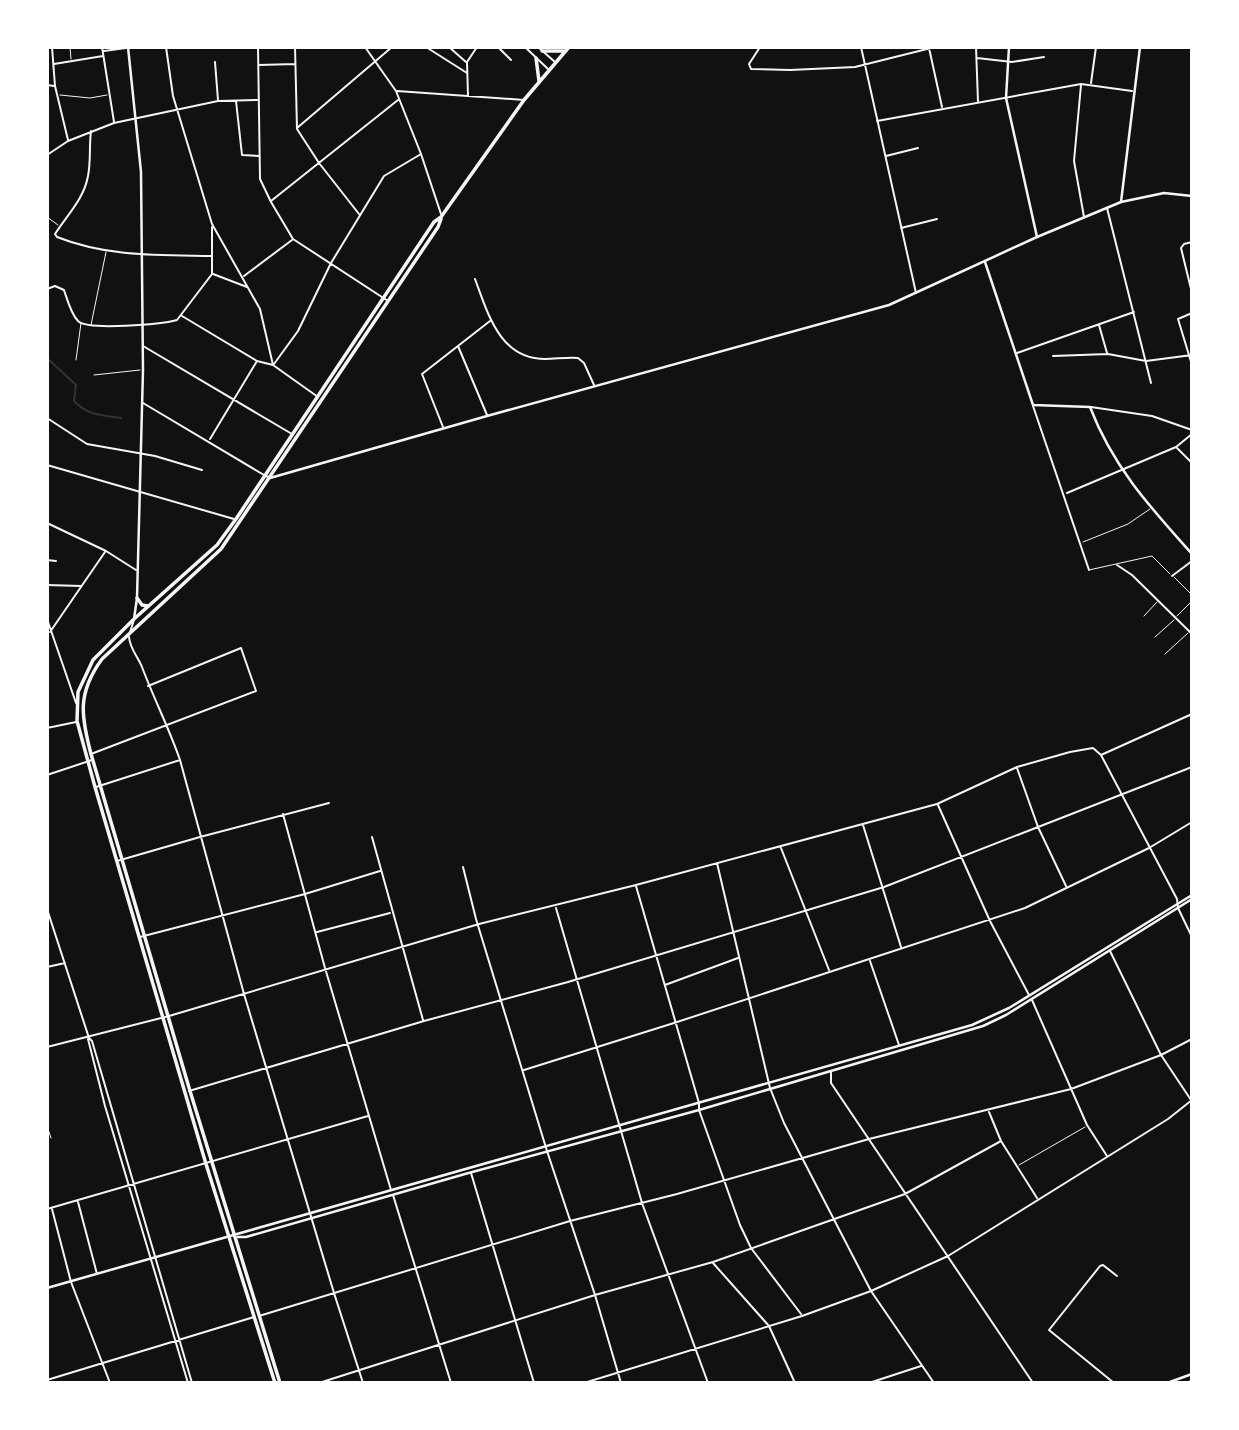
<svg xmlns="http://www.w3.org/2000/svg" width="1239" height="1430" font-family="Georgia,serif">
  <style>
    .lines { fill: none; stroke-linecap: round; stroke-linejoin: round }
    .stream { stroke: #333; stroke-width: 2 }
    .service { stroke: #f5f5f5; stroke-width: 1 }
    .minor { stroke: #f5f5f5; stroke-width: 2 }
    .tertiary { stroke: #f5f5f5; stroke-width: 2.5 }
    .secondary { stroke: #f5f5f5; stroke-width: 2.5 }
    .primary { stroke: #f5f5f5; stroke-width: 3.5 }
  </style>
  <rect width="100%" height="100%" fill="#111"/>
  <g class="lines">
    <path class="stream" d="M47,358L76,385L74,401C88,416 102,415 121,418"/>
    <path class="service" d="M70,47L71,59
      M60,95L90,98L107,95
      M47,217L58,225
      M91,325L106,252
      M76,360L81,323
      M94,375L140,370
      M1083,542L1128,524L1150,509
      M1089,570L1152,556L1170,574
      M1174,577L1192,595
      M1144,616L1157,602
      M1177,616L1192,601
      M1155,637L1174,620
      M1165,654L1188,633
      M47,1126L51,1138
      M1019,1165L1085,1127"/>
    <path class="minor" d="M52,47L55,86L68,140
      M102,47L114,122
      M166,47L173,96L212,224L260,309L273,365
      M258,47L260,179L271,202L293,239L388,301
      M295,47L297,129L319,163L359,214
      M365,47L396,91L421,154L441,214
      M426,47L467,73
      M449,47L466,62
      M498,47L511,60
      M525,47L548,69
      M538,47L555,62
      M760,47L749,64L751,69L790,70L855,67L935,47
      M861,47L916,293
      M976,47L978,102
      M929,48L942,107
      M104,51L126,48
      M977,58L1012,62L1044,57
      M215,62L218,100
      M467,62L468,96
      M467,62L477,47
      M54,64L103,56
      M259,65L295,64
      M1091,83L1096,47
      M47,85L54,86
      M1081,85L1074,161L1084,217
      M397,91L524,100
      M236,101L242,155L259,156
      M877,121L1081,84L1132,91
      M297,128L392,47
      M91,131C89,146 91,162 88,176C84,199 67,215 55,234L57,237C107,257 159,255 212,256
      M47,155L68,141L114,123L218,101L257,100
      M886,156L918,148
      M271,201L398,100
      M1107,208L1151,383
      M901,228L937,219
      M1192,242L1184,244L1181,248L1192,293
      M213,274L247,287
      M244,276L292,240
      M475,279C488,314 500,359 545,359C556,359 567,357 578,358L584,363L594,385
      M47,289L55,286L64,290C67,299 71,314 78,321C88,331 162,324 177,320L212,274V227
      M1192,313L1178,319L1192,365
      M182,316L257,361L273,365L318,397
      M1099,325L1107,353
      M143,346L292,434
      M458,346L487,415
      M1017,353L1134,312
      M1053,356L1108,354L1146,361L1192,355
      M274,364L298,331L331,263L384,176L421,154
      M143,403L264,475
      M1033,406L1089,570
      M1091,407L1152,416L1192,430
      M47,418L87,444L155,456L202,470
      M443,427L422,374L490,321
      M210,439L257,361
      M1176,447L1192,463
      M47,465L234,519
      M1067,493L1176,447L1192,434
      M47,523L106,551L136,570
      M47,560L56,561
      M1117,565L1132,575L1192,634
      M1172,576L1192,561
      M47,585L81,586
      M47,619L76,703
      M50,632L105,552
      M130,632L134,620
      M129,637C130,649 138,657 142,667C154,699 169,728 180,760L244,994L334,1293L363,1383
      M47,728L76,722
      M91,754L256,691L241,648L148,686
      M1101,755L1192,714
      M1017,768L1038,827L1066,886
      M47,775L92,760
      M96,787L180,760
      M938,805L990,921L1029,995
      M283,814L325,968L391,1190
      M863,825L901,947
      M372,837L423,1020
      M781,848L829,970
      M117,861L200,837L329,803
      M717,863L770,1088L784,1123L871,1291L934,1383
      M463,867L476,919L547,1151L595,1295L621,1383
      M636,886L699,1103V1110L740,1225L751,1248L801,1314
      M556,908L642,1203L708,1383
      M47,909L89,1038L92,1041L192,1383
      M317,932L390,913
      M140,937L305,894L380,871
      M1110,951L1161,1055L1191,1100
      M870,961L899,1045
      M47,967L65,963
      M665,985L738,958
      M1032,1000L1087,1125L1107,1156
      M88,1039L105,1106L188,1383
      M47,1047L169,1016L479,924L636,885L937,804L1017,767L1070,752L1093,748L1101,755L1177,899L1178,908L1192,937
      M524,1070L674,1023L1025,908L1149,848L1192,822
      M831,1071V1083L1033,1383
      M189,1091L424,1021L568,982L884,887L1192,767
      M989,1112L1001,1141L1037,1198
      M471,1173L534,1383
      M393,1195L451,1383
      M78,1202L97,1274
      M47,1209L368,1116
      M52,1209L71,1282L110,1383
      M713,1263L769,1326L795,1383
      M259,1316L570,1221L677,1194L869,1139L1071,1089L1161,1055L1192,1039
      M47,1380L254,1317
      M319,1383L595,1295L713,1262L905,1194L1001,1141
      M584,1383L802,1316L871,1291L948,1256L1168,1119L1192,1100
      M869,1383L921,1366
      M1114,1383L1049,1330L1100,1266L1103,1265L1117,1276"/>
    <path class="tertiary" d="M1009,47L1006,98L1037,237
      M1140,47L1121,202L1164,193L1192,196
      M985,262L1033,405L1090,407C1113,467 1150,507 1192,554"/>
    <path class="secondary" d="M128,47L141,172L143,370L137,598L134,619
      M266,476L270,478L487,416L889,305L1037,237L1121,202
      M238,1237H246L465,1174L699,1110L983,1026L1006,1015L1192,899
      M47,1288L972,1025L1009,1008L1192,895
      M1167,1383L1192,1374
      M1187,1383L1192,1381"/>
    <path class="primary" d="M542,51H566
      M536,58L539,81
      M137,598L142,605L148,606
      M275,1383L206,1164L95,787L77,721L78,692L93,660L134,619L217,545L236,519L434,222L441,217L524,100L569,47
      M280,1383L190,1091L91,754C81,716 77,693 102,659L221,549L438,227L441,219"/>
  </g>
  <rect width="1239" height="1430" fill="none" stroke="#ffffff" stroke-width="98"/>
</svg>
